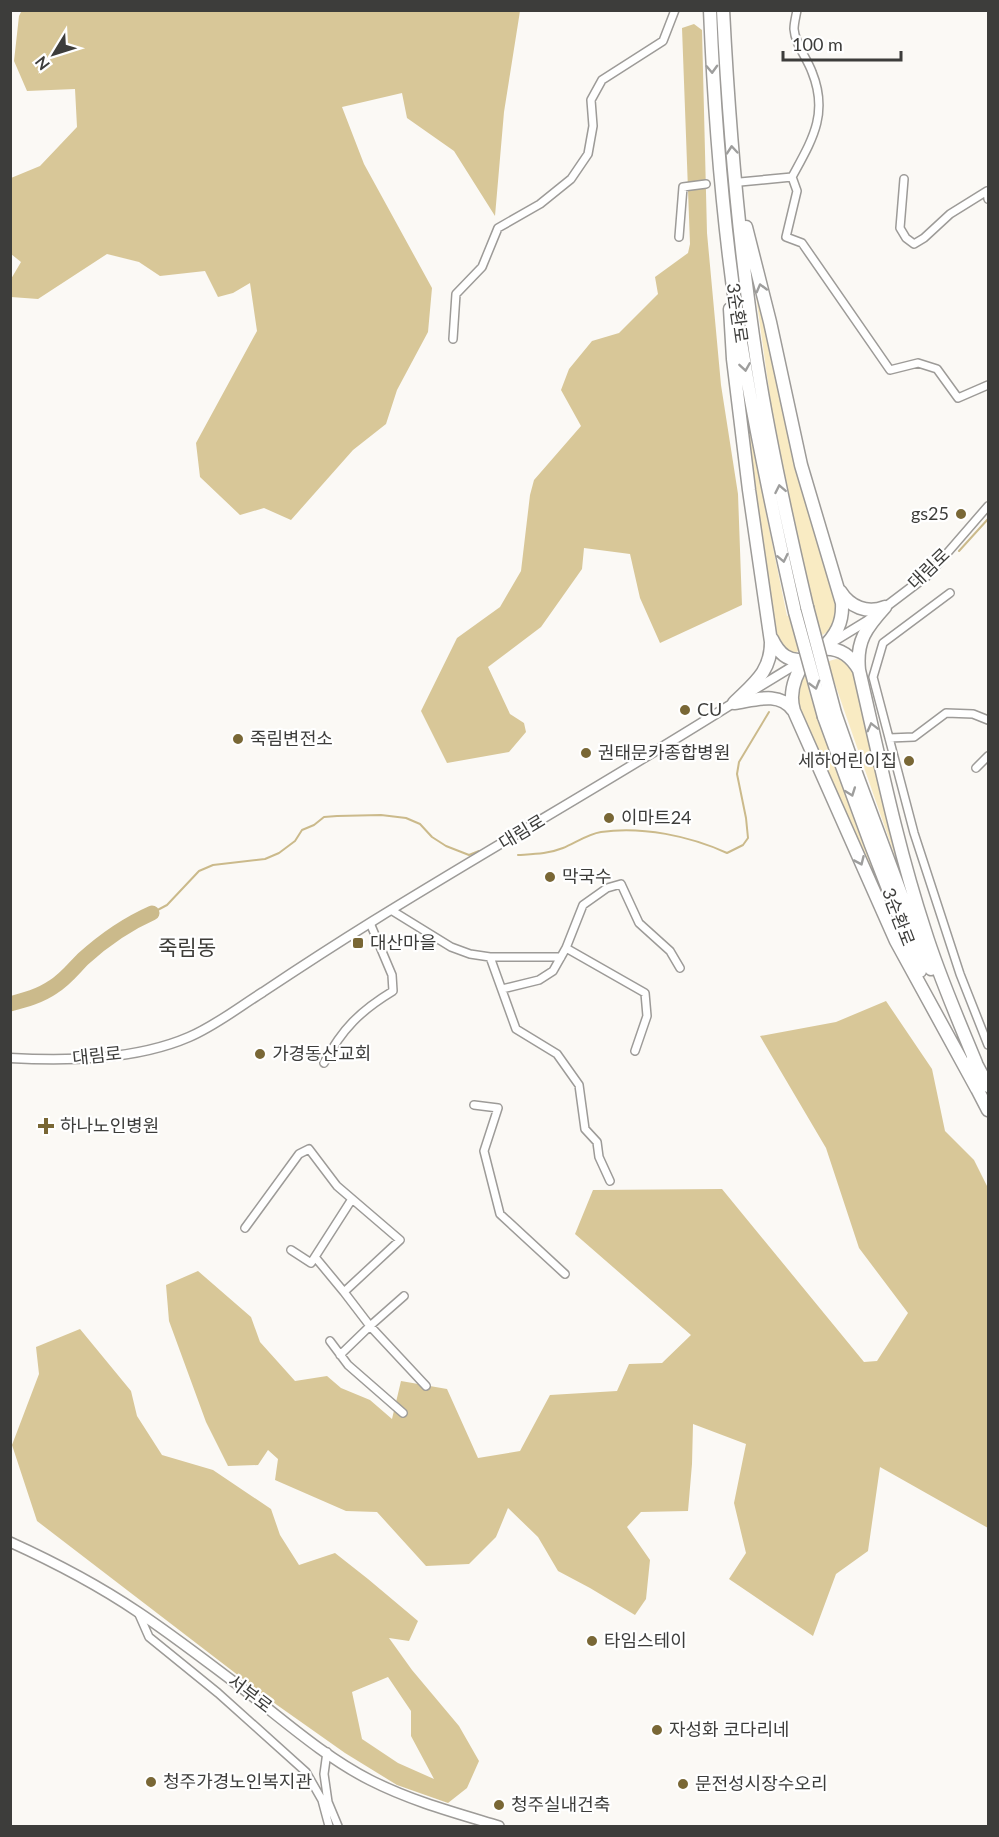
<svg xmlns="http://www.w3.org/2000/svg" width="999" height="1837" font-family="Lato,'Noto Sans KR',sans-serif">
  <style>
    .green { fill: #f9ebc3 }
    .forest { fill: #d8c798; fill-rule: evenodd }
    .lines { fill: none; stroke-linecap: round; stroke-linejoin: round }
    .stream { stroke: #cbba8b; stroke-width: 2 }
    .river { stroke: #cbba8b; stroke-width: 15 }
    .minor-casing { stroke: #9d9b98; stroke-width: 10 }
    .tertiary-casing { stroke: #9d9b98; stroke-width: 11 }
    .secondary-casing { stroke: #9d9b98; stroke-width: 12 }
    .trunk-casing { stroke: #9d9b98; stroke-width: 15 }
    .minor { stroke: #fff; stroke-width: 7 }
    .tertiary { stroke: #fff; stroke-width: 8 }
    .secondary { stroke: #fff; stroke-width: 9 }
    .trunk { stroke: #fff; stroke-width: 12 }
    .trunk-bridge-casing { stroke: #9d9b98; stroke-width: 15; stroke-linecap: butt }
    .trunk-bridge { stroke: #fff; stroke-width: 12 }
    .oneway { stroke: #9e9e9d }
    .poi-dot { fill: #796735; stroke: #fff; stroke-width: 2 }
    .labels { text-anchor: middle; stroke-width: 4.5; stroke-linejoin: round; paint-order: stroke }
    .street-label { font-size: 18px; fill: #3d3d3b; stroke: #fff }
    .poi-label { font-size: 18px; fill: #3d3d3b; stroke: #fff; text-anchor: start }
    .quarter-label { font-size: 21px; fill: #3c3b37; stroke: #fff }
  </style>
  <rect width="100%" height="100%" fill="#fbf9f5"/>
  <path class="green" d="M758,288L838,611L830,630L792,655L777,641L771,613L744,415L734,314L766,513L787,616L812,607L792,525L775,433L755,289Z
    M836,659C846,660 850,665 855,673L913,908L834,681L809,692L893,922L798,710C794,681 809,666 836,659Z"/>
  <path class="forest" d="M22,10L520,11L504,112L495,216L454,151L407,118L402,93L342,107L364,164L432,288L428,332L397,390L386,424L353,450L291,520L264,508L240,515L200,477L196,443L257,331L250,283L233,293L218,297L205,271L160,276L139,262L107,254L38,299L11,297V279L21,262L11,254V178L40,166L77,127L75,89L27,91L14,61L19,16Z
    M694,24L702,30L707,233L721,385L738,494L742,605L660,643L640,598L630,554L584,548L582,569L541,627L488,667L510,714L524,723L526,732L509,752L447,763L421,711L457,638L500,607L521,571L530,495L534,480L581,426L561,390L569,369L592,341L619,333L658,294L655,277L688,253L690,244L682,28Z
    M886,1001L932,1069L945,1131L974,1160L988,1188V1528L880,1467L868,1551L836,1574L813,1636L729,1579L746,1553L734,1503L746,1444L693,1424L692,1464L688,1511L641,1512L627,1527L650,1560L646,1599L635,1615L590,1588L558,1571L538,1537L508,1508L496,1537L469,1564L426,1566L377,1512L346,1511L275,1480L278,1459L268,1450L258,1465L228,1466L206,1422L169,1321L166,1285L198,1271L251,1317L260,1342L295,1381L327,1376L341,1388L370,1400L392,1419L401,1381L447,1389L478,1458L520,1451L550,1395L617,1391L629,1364L662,1363L691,1335L575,1234L593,1190L722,1189L864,1362L877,1361L908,1313L859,1248L826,1148L760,1036L836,1022Z
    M80,1329L131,1391L137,1416L162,1455L213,1470L271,1509L280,1535L299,1565L335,1553L368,1579L418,1621L409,1641L389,1638L412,1670L459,1726L479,1761L467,1788L448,1803L397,1785L345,1753L277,1705L37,1521L12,1445L39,1374L36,1347ZM388,1677L411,1711V1736L434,1779L398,1763L362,1739L352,1692Z"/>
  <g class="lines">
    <path class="stream" d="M959,551L988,519
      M518,855C534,854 548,854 563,848C575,843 588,834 601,832C642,826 690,836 727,853L743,845L748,838L746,818L737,774L739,762L769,712
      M152,913L167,905L199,871L213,865L265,859L279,853L295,841L302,830L314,825L324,817L337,816L381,815L406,818L420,824L432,837L446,846L469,855L479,851"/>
    <path class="river" d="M10,1004C25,1000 40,996 53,987C65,980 74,968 83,959C104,940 127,924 152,913"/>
    <defs>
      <path id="minor" d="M797,10C796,16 794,23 794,29C795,44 807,58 812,72C829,114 812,140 792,177L797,191L786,237L802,243L890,370L918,363L937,369L958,398L988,385
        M904,179L900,228L906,238L914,244L924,238L950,214L987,191L988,199
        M740,182L792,177
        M679,237L683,187L706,184
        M453,339L456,294L482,267L498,228L540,204L571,179L588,154L593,126L591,100L602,80L663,41L675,10
        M929,574L988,506
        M950,593L883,643L873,677L914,833L960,974L988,1045
        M889,738L914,737L946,713L973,714L988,720
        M976,768L988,756
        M391,910L451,947L470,954L490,957L516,1029L557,1054L579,1085L585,1129L597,1142L599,1157L610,1181
        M566,948L645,993L647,1016L635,1051
        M490,957H561
        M502,989L539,980L553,971L566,948L583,905L607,888L621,884L639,923L670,951L680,968
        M324,1063C342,1029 360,1011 393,991L392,975L370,923
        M474,1105L498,1108L484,1151L500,1214L565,1274
        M245,1228L299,1154L309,1149L337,1186L400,1240L344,1292L370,1326L426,1386
        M291,1250L311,1263L352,1199
        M315,1257L344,1292
        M330,1341L348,1365L403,1413
        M340,1355L370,1326L404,1296
        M138,1612L149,1637L218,1693L306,1772L322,1800L329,1826
        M327,1752L324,1774L328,1802L338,1826"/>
      <path id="tertiary" d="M749,693L867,621L929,574
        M10,1058C68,1061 136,1060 189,1037C215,1026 239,1007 263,992C299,968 336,944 373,921C494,846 618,776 738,700"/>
      <path id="secondary" d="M10,1542C54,1562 98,1585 138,1612C171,1634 202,1658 234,1682C278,1715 321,1755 370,1780C411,1801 456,1813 499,1826"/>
      <path id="trunk" d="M710,10C715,131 725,253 746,372C760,452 777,532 795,612
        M723,10C729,128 739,246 757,363C770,445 788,526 807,607
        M746,227L770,322L801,465L842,603C843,623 836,635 822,649
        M730,309L733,359L749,490L771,642C771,672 754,683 734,703
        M840,591C850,607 867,614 885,607
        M885,607C866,628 856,641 859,670C879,757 897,846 925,931C939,976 958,1019 976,1063
        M772,639C779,654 789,663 806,659
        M822,649C839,647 851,656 859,670
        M806,659C795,675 788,692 794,711L896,941L977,1089
        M734,703C755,700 779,691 793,710
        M835,713L856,773L905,905L931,969
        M824,717L871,845L920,971
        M973,1058L988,1086
        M973,1081L988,1110"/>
    </defs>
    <use href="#minor" class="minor-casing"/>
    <use href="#tertiary" class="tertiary-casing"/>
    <use href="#secondary" class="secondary-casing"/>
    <use href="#trunk" class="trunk-casing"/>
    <use href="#minor" class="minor"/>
    <use href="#tertiary" class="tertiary"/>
    <use href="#secondary" class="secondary"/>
    <use href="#trunk" class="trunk"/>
    <defs>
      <path id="trunk-bridge" d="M807,607L835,713
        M795,612L824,717"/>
    </defs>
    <use href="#trunk-bridge" class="trunk-bridge-casing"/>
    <use href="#trunk-bridge" class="trunk-bridge"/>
  </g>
  <defs><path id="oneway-chevron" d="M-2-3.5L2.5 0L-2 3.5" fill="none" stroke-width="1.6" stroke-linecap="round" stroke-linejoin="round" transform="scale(1.5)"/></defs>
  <g class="oneway">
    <use href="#oneway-chevron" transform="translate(712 69) rotate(88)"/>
    <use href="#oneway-chevron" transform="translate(732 150) rotate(-95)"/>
    <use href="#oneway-chevron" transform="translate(761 288) rotate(-105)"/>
    <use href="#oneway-chevron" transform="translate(745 367) rotate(81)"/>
    <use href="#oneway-chevron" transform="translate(780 489) rotate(-101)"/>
    <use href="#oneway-chevron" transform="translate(783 558) rotate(78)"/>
    <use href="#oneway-chevron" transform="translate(815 685) rotate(74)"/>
    <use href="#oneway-chevron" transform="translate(872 727) rotate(-104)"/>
    <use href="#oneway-chevron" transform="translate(851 792) rotate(70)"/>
    <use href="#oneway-chevron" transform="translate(860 861) rotate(66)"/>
  </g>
  <g class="poi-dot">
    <circle cx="961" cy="514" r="6"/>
    <circle cx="685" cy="710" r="6"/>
    <circle cx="238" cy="739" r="6"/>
    <circle cx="586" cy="753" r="6"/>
    <circle cx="909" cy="761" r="6"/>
    <circle cx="609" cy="818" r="6"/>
    <circle cx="550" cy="877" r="6"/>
    <rect x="352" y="937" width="12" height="12" rx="3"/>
    <circle cx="260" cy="1054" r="6"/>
    <path d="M43 1117h6v6h6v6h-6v6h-6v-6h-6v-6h6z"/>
    <circle cx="592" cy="1641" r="6"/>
    <circle cx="657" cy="1730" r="6"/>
    <circle cx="151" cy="1782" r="6"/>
    <circle cx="683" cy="1784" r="6"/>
    <circle cx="499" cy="1805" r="6"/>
  </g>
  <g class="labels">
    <g class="street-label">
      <text transform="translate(737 313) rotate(82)" y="6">3순환로</text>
      <text transform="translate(929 569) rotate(-44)" y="6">대림로</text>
      <text transform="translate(522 832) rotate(-31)" y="6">대림로</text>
      <text transform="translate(898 917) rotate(69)" y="6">3순환로</text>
      <text transform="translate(97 1056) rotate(-6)" y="6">대림로</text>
      <text transform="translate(250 1694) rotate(37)" y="6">서부로</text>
    </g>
    <g class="poi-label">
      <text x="949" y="520" text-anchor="end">gs25</text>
      <text x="697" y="716">CU</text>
      <text x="250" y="745">죽림변전소</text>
      <text x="598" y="759">권태문카종합병원</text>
      <text x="897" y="767" text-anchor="end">세하어린이집</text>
      <text x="621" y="824">이마트24</text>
      <text x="562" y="883">막국수</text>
      <text x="370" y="949">대산마을</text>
      <text x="272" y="1060">가경동산교회</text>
      <text x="60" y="1132">하나노인병원</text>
      <text x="604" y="1647">타임스테이</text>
      <text x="669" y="1736">자성화 코다리네</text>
      <text x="163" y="1788">청주가경노인복지관</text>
      <text x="695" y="1790">문전성시장수오리</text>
      <text x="511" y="1811">청주실내건축</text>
    </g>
    <g class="quarter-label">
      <text x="187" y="955">죽림동</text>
    </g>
  </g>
  <rect width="999" height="1837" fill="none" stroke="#3d3d3b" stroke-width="24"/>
  <g transform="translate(54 54) rotate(232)" stroke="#ffffff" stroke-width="4.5" paint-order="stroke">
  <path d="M0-4.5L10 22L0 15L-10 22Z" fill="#3d3d3b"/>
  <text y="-9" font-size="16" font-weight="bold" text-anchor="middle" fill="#3d3d3b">N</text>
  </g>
  <path d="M783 51v9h118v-9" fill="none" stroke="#3d3d3b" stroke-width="3"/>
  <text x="792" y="51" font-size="18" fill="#3d3d3b" stroke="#ffffff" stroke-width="4.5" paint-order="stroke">100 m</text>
</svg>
